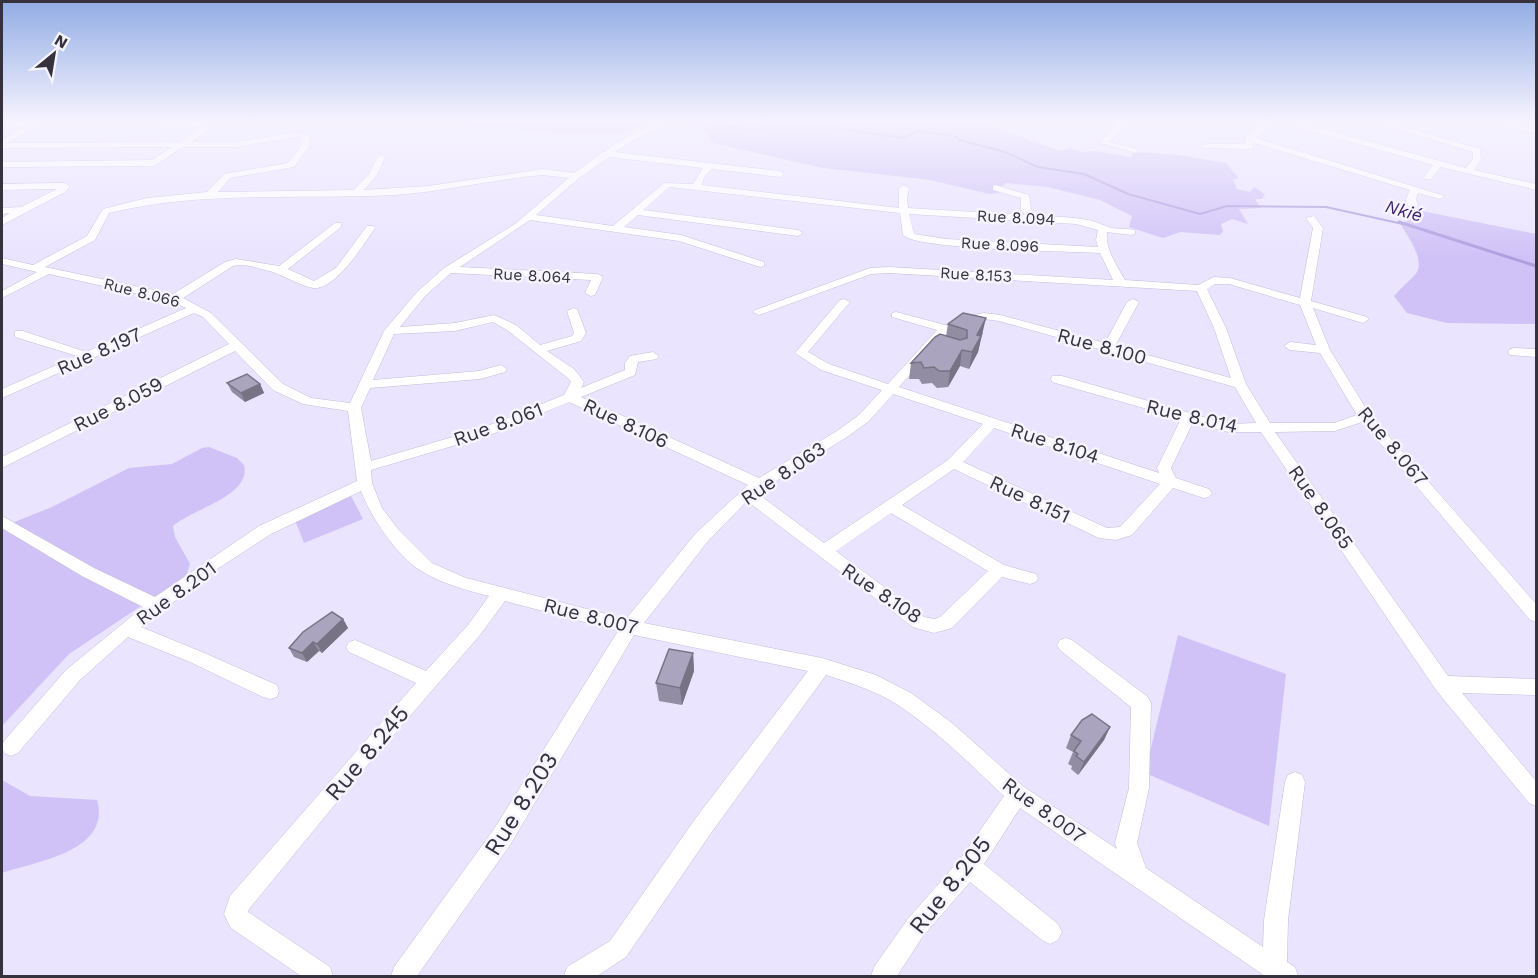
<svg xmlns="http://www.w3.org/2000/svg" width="1538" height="978" font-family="'Work Sans',sans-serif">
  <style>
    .green { fill: #d0c2f7 }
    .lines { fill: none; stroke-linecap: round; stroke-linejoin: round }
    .stream-far1 { stroke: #b09fdf; stroke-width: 2 }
    .stream { stroke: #b09fdf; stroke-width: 3 }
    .minor-casing { stroke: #c2bcd6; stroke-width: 1 }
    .minor { fill: #fff; fill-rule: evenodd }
    .wall { fill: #928da3 }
    .shaded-wall { fill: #777385 }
    .building { fill: #aaa4be; stroke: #777385; stroke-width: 1.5 }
    .labels { text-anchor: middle; stroke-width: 5; stroke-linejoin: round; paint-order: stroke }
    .far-street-label { font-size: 16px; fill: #35323d; stroke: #f6f4ff }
    .far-water-label { font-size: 18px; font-style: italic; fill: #3c206a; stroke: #f6f4ff }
    .street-label { font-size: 20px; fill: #35323d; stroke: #f6f4ff }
    .near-street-label { font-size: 24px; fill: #35323d; stroke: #f6f4ff }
  </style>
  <rect width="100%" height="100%" fill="#eae4ff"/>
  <path class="green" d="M459,120H664L622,133H560L473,127Z
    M754,120H983L984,124L1061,151L1070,148L1081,152L1095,151L1131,157L1132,153L1136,152L1180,155L1226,163L1238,177V179H1233L1237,189L1250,192L1254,187L1265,194L1262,199H1255L1261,208L1239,209L1248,224L1232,219L1221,224L1223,231L1220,235L1180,232L1163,238L1129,227L1132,216L1100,200L1047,187L1006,183L999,189L998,193L990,194L930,180L823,168L713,143L708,134L700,130C717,120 736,127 754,120Z
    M1395,209H1412L1536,234V324L1447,323L1407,313L1394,296C1401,288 1407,283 1414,276C1428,263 1408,237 1401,225L1407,221Z
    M209,447L237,458L244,465C252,496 192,509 173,526L175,537L190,564L186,576L69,654L2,726V527L52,507L129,468L172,464L202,448Z
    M350,494L363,519L304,543L295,520Z
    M1178,635L1286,674L1269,826L1145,773Z
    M2,780L30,796L97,800C112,851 36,862 2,873Z"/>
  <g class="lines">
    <path class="stream-far1" d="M665,120L753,129L814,125L903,138L919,131L955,136L959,140L1002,151L1038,167L1084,174L1128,194L1200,214L1227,206L1326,207L1403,224"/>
    <path class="stream" d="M1399,222L1536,266"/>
    <defs>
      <path id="minor" d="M37,120L201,122L210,125V129L191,142H237L294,132L308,134L310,145L294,167L230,178L218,192L354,190L369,174L377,158L381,155L385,158L377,175L364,190L428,186L543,169L574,173C605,152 640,120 679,120L641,136L615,152L780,171L784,174L780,177L712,169L704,177L702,185L899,208V188L904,185L909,188L907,198L908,208L1025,215L1021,209V198L993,190V186L996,185L1029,195L1031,209L1035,216C1059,217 1085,216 1106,226C1113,230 1126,228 1135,230V234L1131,235L1107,232C1105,249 1117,266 1125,280L1198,285L1214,277L1230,278L1300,298L1313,228L1306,218L1314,216L1323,228L1311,301L1367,317L1369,319L1363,323L1313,308L1330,350L1370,415L1536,604V622L1530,620L1362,422L1335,431L1275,432L1448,676L1536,679V695L1462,693L1536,781V806L1529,803L1436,690L1261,432H1228L1193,422L1171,468L1176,478L1209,489L1212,493L1209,497L1204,498L1173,488L1132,535L1116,540L1099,538L954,469L902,505L1004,565L1036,574L1038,578L1036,582L1030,584L1002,577L952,628L934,633L913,627L747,501L708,541L644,623L822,658L876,675L911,693L952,723L1024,787L1117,849L1115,843L1129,788L1131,707L1060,650L1057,645L1060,640L1066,638L1072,640L1148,697L1151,703L1149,788L1137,843L1146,868L1263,947L1264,920L1285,782L1288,775L1295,772L1302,775L1305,782L1288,920L1287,962L1295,967L1298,976H1265L1020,808L984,864L1058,924L1062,932L1058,940L1050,944L1042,940L970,882L923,936L897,976H871L874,967L907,920L961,858L1004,796C970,764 937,731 898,705C876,691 851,683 826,675L711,833L626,957L597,976H564L567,967L610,941L695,819L808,671L634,635L510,845L417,976H391L394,967L494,829L618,631L505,601L480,635L365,768L249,909L248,912L330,967L333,976H301L231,928L224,914L230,896L416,683L349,652L346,647L349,642L355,640L426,671L468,625L489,596C466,590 443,584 423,572C399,559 370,516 361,491L271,534L217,569L141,627L202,652L277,685L279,691L277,697L270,699L263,697L190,662L128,637L80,680L18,753L11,756L4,753L2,746L4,741L66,670L143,607L82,576L2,528V516L94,568L155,597L259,526L357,481L348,411L303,404L273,390L235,351L2,468V457L229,344L203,317L194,313L2,398V389L77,356L15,337V331H23L86,352L186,308L171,301L49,274L2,298V291L37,272L2,264V258L33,265L87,236L103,209L147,198L207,192L224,174L288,163L302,145L300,136L237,147H183L154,166L2,167V162L152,160L172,147L2,148V140L27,126L2,127V123ZM41,124L200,126L201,127L180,142L7,143ZM609,157L703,168L693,184L664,183L613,226L536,215L579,178ZM543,175L569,178L515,224L444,268L417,292L384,331L350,403L311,398L283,384L211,313L183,298L233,266C244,263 254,267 265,270C281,273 297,285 313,288C335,291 364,244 375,228L373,226H367L336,268L314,281L288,269L341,227V223H335L279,266L236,259L225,262L173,294L45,267L95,240L109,213C203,190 299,200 394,195C444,192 493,179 543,175ZM669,187L900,213L903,235C917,250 1070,251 1100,253L1113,280L889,267L870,268L755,310L753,312L759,315L871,274L889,273L1197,291L1214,328L1231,378L1115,346L1139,302L1133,299L1127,302L1105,343L1000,315L984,313L958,318L956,320L962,324L984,319L999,321L1235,387L1256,423L1228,424L1062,376H1052L1051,379L1052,382L1179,418L1180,421L1157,468L1159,473L899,387L949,332V326L896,312L892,313V317L937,330L888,384L829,364L808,352L850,302L844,299L840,300L795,353L821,370L882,390L859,415L837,431L759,478L581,397L635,375L638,362L657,359L659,356L653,352L630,356L625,363V370L581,388L584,382L574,369L547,351L581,341L586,333L577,309L573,308L567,311L574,333L572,336L540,345L516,325L494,315L455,323L400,327L425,296L451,273L591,280L585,293L591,296L595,295L603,277L598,274L460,267L530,220L679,241L760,267L764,266V262L681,235L624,227L638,215L798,236L803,233L798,230L643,210ZM909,214L1076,224L1098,230L1096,240L1098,247L946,239L914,234ZM1215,284H1229L1300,305L1316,345L1290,342L1284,346L1290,350L1320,353L1357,415L1334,423H1270L1246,384L1226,328L1207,289ZM493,322L507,330L569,379L571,382L564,395L480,429L371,461L361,408L370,388L480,379L505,372L507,369L501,365L479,371L373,380L394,334L455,331ZM893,394L983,424L948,460L824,543L757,493L847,437L869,421ZM569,402L748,485L696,533L626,619L466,578L432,563L398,529L382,508L372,483L371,470L490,435ZM994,428L1160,484L1120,527L1107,528L963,462ZM891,513L988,571L940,617L934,619L924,617L836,551Z
        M1120,120H1129L1109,142L1137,149V153L1100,143Z
        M1170,120H1190L1202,124L1198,126Z
        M1267,120H1290L1466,168L1473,159V152L1368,120H1381L1480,149L1481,159L1474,170L1536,184V190L1441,167L1431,179H1425L1424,177L1433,165L1276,121L1256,138L1445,196L1440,199L1418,193L1416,199L1418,206L1413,209L1408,206L1406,199L1410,190L1254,143L1252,149H1249L1205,148L1201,146L1205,144H1245L1246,137Z
        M1487,120H1501L1536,130V134Z
        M65,183L70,186L65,192L2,225V218L10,213L2,214V208L21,207L57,189L2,190V184Z
        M1514,348L1536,349V357L1510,355L1508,352L1510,349Z"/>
    </defs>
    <use href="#minor" class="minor-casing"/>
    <use href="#minor" class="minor"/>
  </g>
  <path class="wall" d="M948,324L983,333L981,338L978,352L969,369L960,366L948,387L937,388L932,383L922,384L919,379H909L911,363L946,336Z
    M227,383L260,384L264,393L245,402L232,392Z
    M343,619L348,628L322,653L319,651L307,662L294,657L289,648Z
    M693,653L694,671L682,705L659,701L656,683Z
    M1110,727L1104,740L1078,775L1071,769L1072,766L1068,764L1073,752L1066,748L1071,735Z"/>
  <path class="shaded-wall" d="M986,318L978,352L969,369L972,352L977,335Z
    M962,350L960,366L948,387L950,371Z
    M260,384L264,393L245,402L241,393Z
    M343,619L348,628L322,653L317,644Z
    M313,642L319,651L307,662L302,653Z
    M693,653L694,671L682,705L680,688Z
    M1110,727L1104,740L1078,775L1084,762Z"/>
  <path class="building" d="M963,313L986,318L977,335L981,336L972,352L962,350L950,371H939L934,367L924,368L921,362L911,363L935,337L940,334L960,340L967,338V330L948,324Z
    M247,374L260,384L241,393L227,383Z
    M332,612L343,619L317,644L313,642L302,653L289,648L303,632Z
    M669,649L693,653L680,688L656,683Z
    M1092,714L1110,727L1084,762L1076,756L1078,754L1074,751L1081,741L1071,735L1082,720Z"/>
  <linearGradient id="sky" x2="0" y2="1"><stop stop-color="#91ace4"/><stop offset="0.47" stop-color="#f6f3ff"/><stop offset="1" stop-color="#f6f3ff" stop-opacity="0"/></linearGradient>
  <rect width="1538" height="257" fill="url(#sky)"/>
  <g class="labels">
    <g class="far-street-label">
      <text transform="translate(1016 217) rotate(3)" y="6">Rue 8.094</text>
      <text transform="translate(1000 244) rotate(3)" y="6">Rue 8.096</text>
      <text transform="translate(976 274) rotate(3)" y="6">Rue 8.153</text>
      <text transform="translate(532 275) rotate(3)" y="6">Rue 8.064</text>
      <text transform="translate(142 292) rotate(14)" y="6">Rue 8.066</text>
    </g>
    <g class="far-water-label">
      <text transform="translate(1404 211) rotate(16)" y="6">Nkié</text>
    </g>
    <g class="street-label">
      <text transform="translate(1102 346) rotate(15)" y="7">Rue 8.100</text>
      <text transform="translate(99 351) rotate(-24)" y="7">Rue 8.197</text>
      <text transform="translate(118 404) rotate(-27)" y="7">Rue 8.059</text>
      <text transform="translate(1192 416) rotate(13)" y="7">Rue 8.014</text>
      <text transform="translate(626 423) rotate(25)" y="7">Rue 8.106</text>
      <text transform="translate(498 424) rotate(-20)" y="7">Rue 8.061</text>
      <text transform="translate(1055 443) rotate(18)" y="7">Rue 8.104</text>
      <text transform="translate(1393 446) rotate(50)" y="7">Rue 8.067</text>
      <text transform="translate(783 473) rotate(-34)" y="7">Rue 8.063</text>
      <text transform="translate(1030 499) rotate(25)" y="7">Rue 8.151</text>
      <text transform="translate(1321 507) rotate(55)" y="7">Rue 8.065</text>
      <text transform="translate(176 593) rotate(-36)" y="7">Rue 8.201</text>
      <text transform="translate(882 593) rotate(34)" y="7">Rue 8.108</text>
      <text transform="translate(591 616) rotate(14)" y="7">Rue 8.007</text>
      <text transform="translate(1044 810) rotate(36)" y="7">Rue 8.007</text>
    </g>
    <g class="near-street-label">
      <text transform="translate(367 753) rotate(-50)" y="8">Rue 8.245</text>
      <text transform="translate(521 804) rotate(-58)" y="8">Rue 8.203</text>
      <text transform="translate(950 885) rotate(-52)" y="8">Rue 8.205</text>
    </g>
  </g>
  <rect width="1538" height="978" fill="none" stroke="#35323d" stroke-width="6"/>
  <g transform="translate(54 54) rotate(30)" stroke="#f6f4ff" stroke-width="4.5" paint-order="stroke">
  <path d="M0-4.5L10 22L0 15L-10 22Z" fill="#35323d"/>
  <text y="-9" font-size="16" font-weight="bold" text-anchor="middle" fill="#35323d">N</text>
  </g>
</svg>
